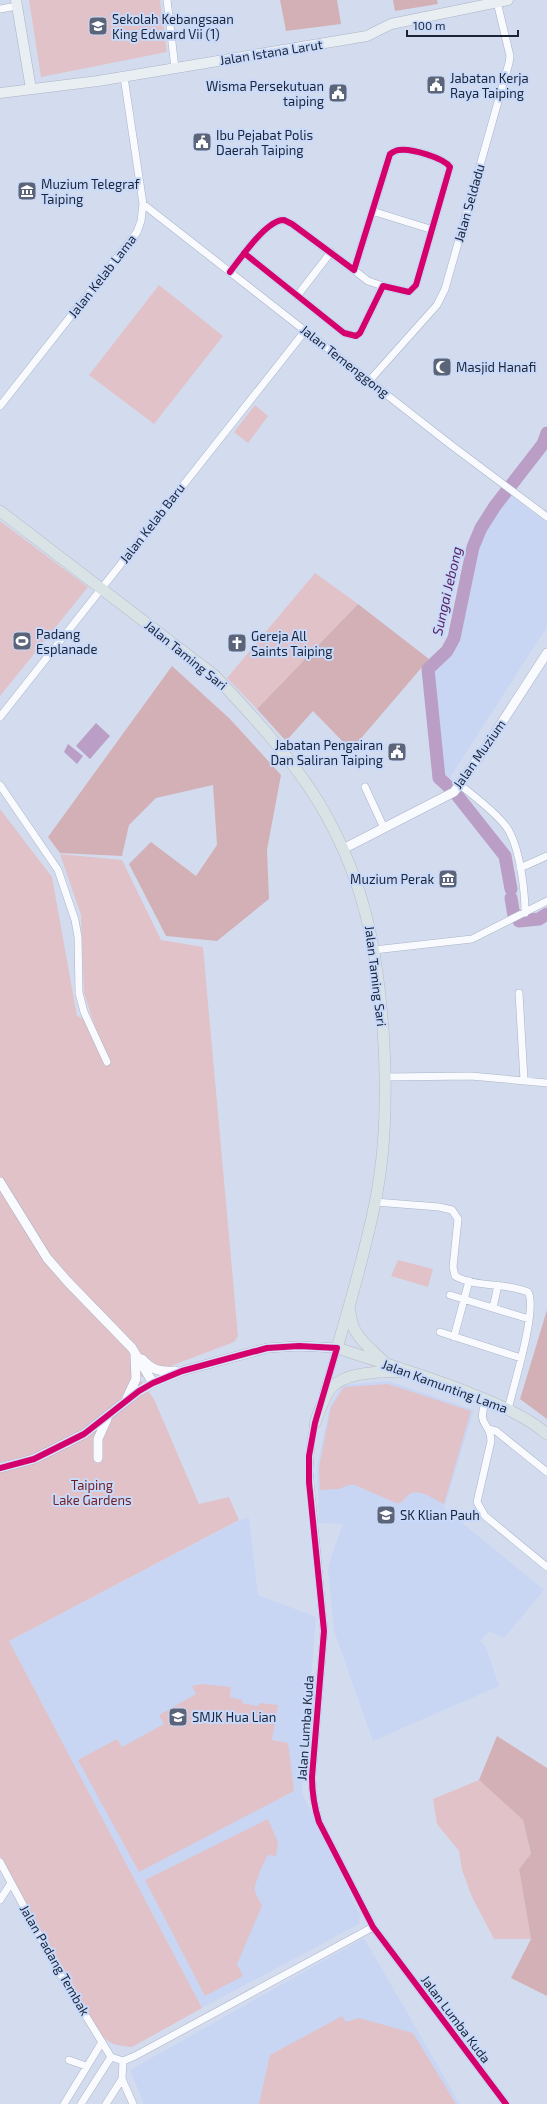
<svg xmlns="http://www.w3.org/2000/svg" width="547" height="2104" font-family="'Exo 2',sans-serif">
  <style>
    .built { fill: #c8d6f3 }
    .green { fill: #e1c2c8 }
    .forest { fill: #d3b0b6 }
    .water { fill: #ba9ec6 }
    .lines { fill: none; stroke-linecap: round; stroke-linejoin: round }
    .river { stroke: #ba9ec6; stroke-width: 13 }
    .minor-casing { stroke: #aab3c5; stroke-width: 8 }
    .tertiary-casing { stroke: #aab3c5; stroke-width: 10 }
    .secondary-casing { stroke: #aab3c5; stroke-width: 11 }
    .primary-casing { stroke: #b5bac6; stroke-width: 12 }
    .minor { stroke: #f8fafd; stroke-width: 7 }
    .tertiary { stroke: #f8fafd; stroke-width: 9 }
    .secondary { stroke: #e8eef2; stroke-width: 10 }
    .primary { stroke: #d9e3e6; stroke-width: 11 }
    .cycleway-casing { stroke: #c8d9fa; stroke-width: 8 }
    .cycleway { stroke: #d6006c; stroke-width: 6 }
    .labels { text-anchor: middle; stroke-width: 4; stroke-linejoin: round; paint-order: stroke }
    .poi-label { font-size: 13px; fill: #1a2438; stroke: #c8d9fa; text-anchor: start }
    .street-label { font-size: 13px; fill: #1a2438; stroke: #c8d9fa }
    .park-label { font-size: 13px; fill: #721d20; stroke: #c8d9fa }
    .water-label { font-size: 14px; font-style: italic; fill: #5c2563; stroke: #c8d9fa }
  </style>
  <rect width="100%" height="100%" fill="#d3dcef"/>
  <path class="built" d="M506,492L547,523V627L449,779L440,767L428,669L447,651L463,605L473,547L488,517Z
    M389,1381L474,1410L444,1508L544,1590L504,1638L489,1631L480,1641L486,1647L499,1686L373,1741L334,1631L328,1571L331,1557L343,1524L319,1523L317,1467L330,1406L343,1385Z
    M244,1518H249L258,1595L316,1617L302,1793L360,1915L359,1924L202,2008L9,1641Z
    M364,1938L460,2104H144L130,2070Z"/>
  <path class="green" d="M29,0H160L167,52L41,77Z
    M159,285L223,336L154,424L89,375Z
    M255,405L268,416L248,443L234,432Z
    M0,521L88,587L0,696Z
    M315,573L358,604L257,709L227,678Z
    M0,809L52,877L77,1016L94,1024L84,993L81,915L60,854L122,860L161,940L203,947L238,1336L234,1342L139,1378L154,1399L199,1504L229,1497L239,1520L9,1641L202,2008L132,2047C106,2045 105,2040 91,2020L0,1856Z
    M398,1260L433,1269L428,1287L391,1276Z
    M388,1384L471,1411L444,1504C436,1500 421,1489 411,1493C407,1495 404,1501 400,1503H396L355,1485H349L339,1489L320,1490L319,1467L331,1407L344,1387Z
    M201,1684L231,1687L230,1697L242,1700V1703L258,1706L260,1703L278,1705L272,1740L288,1743L294,1791L139,1872L78,1760L117,1739L122,1747L164,1724L159,1715L196,1694L192,1686Z
    M479,1780L523,1820L531,1855L519,1869L531,1939H494L472,1897L462,1870L459,1851L437,1824L433,1799Z
    M268,1819L278,1842L276,1856L268,1855C265,1859 253,1886 255,1891C256,1896 260,1901 262,1906L237,1964L243,1976L205,1996L145,1880Z
    M342,2016L346,2022L359,2018L413,2033L456,2104H259L270,2055Z"/>
  <path class="forest" d="M280,0H337L341,24L286,31Z
    M393,0H437L438,4L395,11Z
    M358,604L429,659L351,750L313,711L286,741L257,709Z
    M172,666L230,719L281,775L267,850L269,899L217,941L166,936L129,864L151,842L196,876L217,845L213,785L156,798L129,825L122,856L60,853L48,837Z
    M547,1310V1419L520,1399Z
    M497,1736L547,1768V1996L511,1978L531,1939L519,1869L531,1854L523,1820L479,1780Z"/>
  <path class="water" d="M96,723L110,736L90,759L76,746Z
    M68,744L83,756L77,764L64,752Z"/>
  <g class="lines">
    <path class="river" d="M450,788L439,778L428,669L447,651L454,638L473,547L481,528L495,506L543,444L547,433
      M456,794L505,856L511,889
      M511,898L514,916
      M519,921L539,919L547,914"/>
    <defs>
      <path id="minor" d="M167,0L175,68
        M0,9L17,6
        M143,204L451,445L547,517
        M372,211L433,230
        M354,270L368,281L383,286
        M230,272C240,259 267,219 284,220C286,221 290,223 292,224L354,270L390,154C393,152 396,150 399,150C411,148 444,158 450,167L416,285L409,292L383,286L360,333L356,336L344,333L244,253
        M297,296L331,252
        M370,380L437,305L445,289L509,63L510,56L497,2
        M0,406L137,232L141,221L143,204L124,77
        M0,717L305,331
        M0,785L58,870L75,920L78,937L79,993L84,1012L107,1062
        M460,785C473,795 502,818 509,831C520,851 525,890 525,913
        M365,787L384,828
        M520,868L547,856
        M374,950L472,939L547,901
        M519,993L524,1080
        M386,1077L471,1076L547,1083
        M375,1202L439,1207L452,1210L458,1219L453,1267L455,1276C476,1288 505,1282 528,1292C538,1308 513,1388 508,1409
        M450,1295L529,1319
        M493,1308L498,1285
        M440,1332L521,1358
        M454,1337L469,1281
        M323,1395L337,1348
        M486,1400C476,1429 490,1419 491,1441L477,1502L485,1516L547,1567
        M315,1420L311,1441L309,1471L324,1631L312,1777C312,1793 314,1806 319,1822L373,1927L506,2104
        M488,1429L496,1431L547,1472
        M0,1862L59,1972L111,2057
        M0,1900L11,1883
        M111,2057L123,2061L135,2056L373,1927
        M69,2060L86,2066
        M123,2061L122,2079L133,2104
        M64,2104L102,2042
        M81,2104L111,2057
        M106,2104L122,2079"/>
      <path id="tertiary" d="M343,849L454,792L486,747L547,653
        M0,1182L47,1258L68,1282L132,1348L153,1383
        M142,1359C152,1370 160,1372 175,1371
        M127,1398L136,1379L135,1355
        M98,1458V1439L107,1419
        M0,1468L34,1459L84,1434L139,1391L153,1383L182,1371L267,1348L299,1346L337,1348"/>
      <path id="secondary" d="M16,0L31,89
        M0,93L98,81L367,36L391,24L508,0"/>
      <path id="primary" d="M0,511L214,675C252,715 300,767 326,815C365,885 377,950 383,1029C387,1087 387,1145 375,1203C365,1252 351,1301 337,1348C380,1362 424,1375 467,1392C496,1404 523,1414 547,1434
        M350,1311C351,1335 367,1345 383,1361
        M315,1423C319,1412 323,1400 329,1391C340,1372 382,1371 402,1372"/>
    </defs>
    <use href="#minor" class="minor-casing"/>
    <use href="#tertiary" class="tertiary-casing"/>
    <use href="#secondary" class="secondary-casing"/>
    <use href="#primary" class="primary-casing"/>
    <use href="#minor" class="minor"/>
    <use href="#tertiary" class="tertiary"/>
    <use href="#secondary" class="secondary"/>
    <use href="#primary" class="primary"/>
    <defs>
      <path id="cycleway" d="M230,272C240,259 267,219 284,220C286,221 290,223 292,224L354,270L390,154C393,152 396,150 399,150C411,148 444,158 450,167L416,285L409,292L383,286L360,333L356,336L344,333L244,253
        M0,1468L34,1459L84,1434L139,1391L153,1383L182,1371L267,1348L299,1346L337,1348L315,1423L309,1456V1482L324,1631L312,1777C312,1793 314,1806 319,1822L373,1927L506,2104"/>
    </defs>
    <use href="#cycleway" class="cycleway-casing"/>
    <use href="#cycleway" class="cycleway"/>
  </g>
  <defs>
    <symbol id="school-square" viewBox="-11 -11 22 22"><rect x="-9" y="-9" width="18" height="18" rx="4" fill="#5b6478" stroke="#c8d9fa"/><path d="M0-5L7-2L0 1L-7-2ZM-4 1L0 2.5L4 1V4Q0 6-4 4Z" fill="#fff"/></symbol>
    <symbol id="civic-square" viewBox="-11 -11 22 22"><rect x="-9" y="-9" width="18" height="18" rx="4" fill="#5b6478" stroke="#c8d9fa"/><path d="M-.6-6.5H3V-4.5H.6V-3L4-1V1h2V6H-6V1h2V-1L-.6-3ZM-1.2 2.5V6h2.4V2.5Z" fill="#fff"/></symbol>
    <symbol id="museum-square" viewBox="-11 -11 22 22"><rect x="-9" y="-9" width="18" height="18" rx="4" fill="#5b6478" stroke="#c8d9fa"/><path d="M0-6L6-3V-2H-6V-3ZM-5-1h2V3h-2ZM-1-1h2V3h-2ZM3-1h2V3H3ZM-6 4H6V6H-6Z" fill="#fff"/></symbol>
    <symbol id="mosque-square" viewBox="-11 -11 22 22"><rect x="-9" y="-9" width="18" height="18" rx="4" fill="#5b6478" stroke="#c8d9fa"/><path d="M3.5-4.9A6 6 0 1 0 3.5 4.9A5 5 0 1 1 3.5-4.9Z" fill="#fff"/></symbol>
    <symbol id="stadium-square" viewBox="-11 -11 22 22"><rect x="-9" y="-9" width="18" height="18" rx="4" fill="#5b6478" stroke="#c8d9fa"/><path d="M0-5a6.5 5 0 1 0 0 10a6.5 5 0 1 0 0-10ZM-3.5-1.8h7v3.6h-7Z" fill="#fff"/></symbol>
    <symbol id="church-square" viewBox="-11 -11 22 22"><rect x="-9" y="-9" width="18" height="18" rx="4" fill="#5b6478" stroke="#c8d9fa"/><path d="M-1.2-6h2.4v3.5h3.3v2.4h-3.3V6h-2.4V-.1h-3.3v-2.4h3.3Z" fill="#fff"/></symbol>
  </defs>
  <g fill-rule="evenodd">
    <use href="#school-square" x="87" y="15" width="22" height="22"/>
    <use href="#civic-square" x="425" y="74" width="22" height="22"/>
    <use href="#civic-square" x="327" y="82" width="22" height="22"/>
    <use href="#civic-square" x="191" y="131" width="22" height="22"/>
    <use href="#museum-square" x="16" y="180" width="22" height="22"/>
    <use href="#mosque-square" x="431" y="356" width="22" height="22"/>
    <use href="#stadium-square" x="11" y="630" width="22" height="22"/>
    <use href="#church-square" x="226" y="632" width="22" height="22"/>
    <use href="#civic-square" x="386" y="741" width="22" height="22"/>
    <use href="#museum-square" x="437" y="868" width="22" height="22"/>
    <use href="#school-square" x="375" y="1504" width="22" height="22"/>
    <use href="#school-square" x="167" y="1706" width="22" height="22"/>
  </g>
  <g class="labels">
    <g class="poi-label">
      <text x="112" y="24">Sekolah Kebangsaan<tspan x="112" dy="15">King Edward Vii (1)</tspan></text>
      <text x="450" y="83">Jabatan Kerja<tspan x="450" dy="15">Raya Taiping</tspan></text>
      <text x="324" y="91" text-anchor="end">Wisma Persekutuan<tspan x="324" dy="15">taiping</tspan></text>
      <text x="216" y="140">Ibu Pejabat Polis<tspan x="216" dy="15">Daerah Taiping</tspan></text>
      <text x="41" y="189">Muzium Telegraf<tspan x="41" dy="15">Taiping</tspan></text>
      <text x="456" y="372">Masjid Hanafi</text>
      <text x="36" y="639">Padang<tspan x="36" dy="15">Esplanade</tspan></text>
      <text x="251" y="641">Gereja All<tspan x="251" dy="15">Saints Taiping</tspan></text>
      <text x="383" y="750" text-anchor="end">Jabatan Pengairan<tspan x="383" dy="15">Dan Saliran Taiping</tspan></text>
      <text x="434" y="884" text-anchor="end">Muzium Perak</text>
      <text x="400" y="1520">SK Klian Pauh</text>
      <text x="192" y="1722">SMJK Hua Lian</text>
    </g>
    <g class="street-label">
      <text transform="translate(271 52) rotate(-9)" y="5">Jalan Istana Larut</text>
      <text transform="translate(469 203) rotate(-74)" y="5">Jalan Seldadu</text>
      <text transform="translate(102 276) rotate(-52)" y="5">Jalan Kelab Lama</text>
      <text transform="translate(345 361) rotate(38)" y="5">Jalan Temenggong</text>
      <text transform="translate(152 523) rotate(-52)" y="5">Jalan Kelab Baru</text>
      <text transform="translate(186 655) rotate(39)" y="5">Jalan Taming Sari</text>
      <text transform="translate(479 754) rotate(-55)" y="5">Jalan Muzium</text>
      <text transform="translate(376 976) rotate(83)" y="5">Jalan Taming Sari</text>
      <text transform="translate(445 1386) rotate(20)" y="5">Jalan Kamunting Lama</text>
      <text transform="translate(305 1728) rotate(-86)" y="5">Jalan Lumba Kuda</text>
      <text transform="translate(55 1960) rotate(60)" y="5">Jalan Padang Tembak</text>
      <text transform="translate(456 2019) rotate(53)" y="5">Jalan Lumba Kuda</text>
    </g>
    <g class="park-label">
      <text x="92" y="1490">Taiping<tspan x="92" dy="15">Lake Gardens</tspan></text>
    </g>
    <g class="water-label">
      <text transform="translate(447 591) rotate(-77)" y="5">Sungai Jebong</text>
    </g>
  </g>
  <path d="M407 30v6h111v-6" fill="none" stroke="#1a2438" stroke-width="2"/>
  <text x="413" y="30" font-size="12" fill="#1a2438" stroke="#c8d9fa" stroke-width="3" paint-order="stroke">100 m</text>
</svg>
